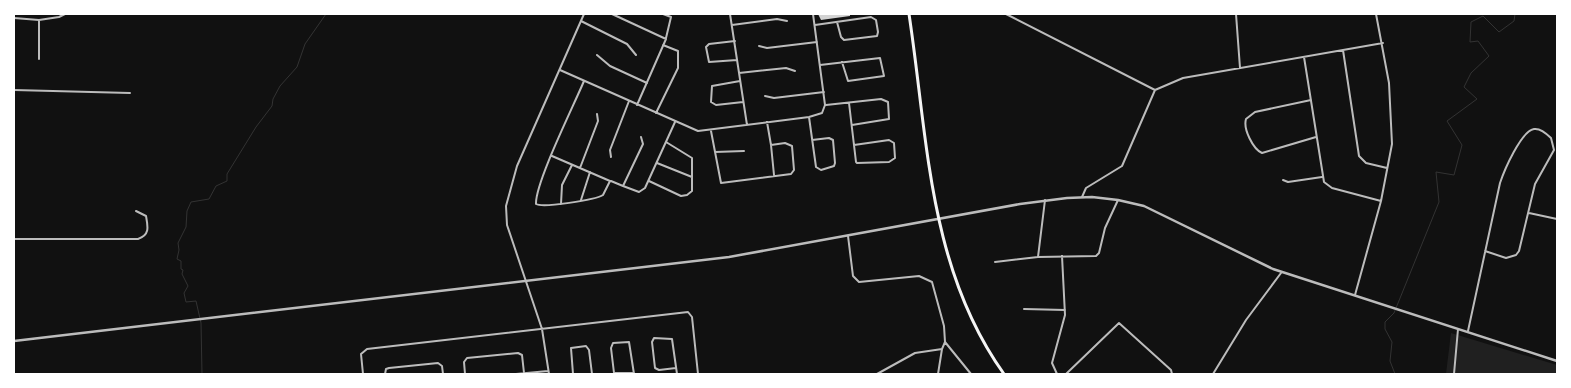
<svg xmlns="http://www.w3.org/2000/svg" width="1571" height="388" font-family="Helvetica,sans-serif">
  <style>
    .green { fill: #202020 }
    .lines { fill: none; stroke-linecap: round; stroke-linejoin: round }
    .stream { stroke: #333; stroke-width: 1 }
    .building { fill: #d3d3d3 }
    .minor { stroke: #bcbcbc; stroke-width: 2 }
    .tertiary { stroke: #bcbcbc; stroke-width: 2.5 }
    .primary { stroke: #f5f5f5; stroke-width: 3 }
  </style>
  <rect width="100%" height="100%" fill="#111"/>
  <path class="green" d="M1451,333L1557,365V374H1446Z"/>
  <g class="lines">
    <path class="stream" d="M202,374L201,323L196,301L186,302L184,293L188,286L182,274L183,270L181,269V261L177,259L179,250L178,243L186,227L187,211L191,202L209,199L216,186L227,181V174L256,127L272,106L273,99L280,86L297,67L305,44L326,14
      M1395,374L1390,361L1392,342L1385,329V322L1394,313L1439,202L1436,172L1454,175L1462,145L1447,121L1477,99L1464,87L1471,73L1489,56L1478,41L1470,42L1471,22L1483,16L1499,32L1514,21L1515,14"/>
  </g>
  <path class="building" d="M818,14H850V16L821,20Z"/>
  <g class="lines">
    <path class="minor" d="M612,14L666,39L637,105
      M663,14L671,17L666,38
      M730,14L747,125
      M1006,14L1155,90L1183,78L1383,43
      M1236,14L1240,68
      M14,18L39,20V59
      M39,20L59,17L65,14
      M581,21L627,44L636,55
      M732,25L777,19L787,21
      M815,25L871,17L876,20L878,32L877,36L844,40L841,37L837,22
      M735,41L709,44L706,47L709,62L737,60
      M759,46L767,48L817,42
      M1343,50L1359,156L1366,163L1387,168
      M597,55L610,66L647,83
      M1304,57L1324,182L1332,188L1381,201
      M820,65L880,58L884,76L848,81L842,62
      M560,70L698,131L809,117L822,113L825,105L813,14
      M739,73L786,68L795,71
      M740,81L712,86L711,102L716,105L743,102
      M14,90L130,93
      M765,96L774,98L824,92
      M1311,100L1255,112L1246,119C1243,129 1253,149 1262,153L1316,137
      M849,103L856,162L857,163L889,162L895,158L894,143L889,140L854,145
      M826,105L881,99L888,102L889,119L852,125
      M656,113L678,68V51L663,45
      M809,117L816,167L821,170L834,166L835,163L833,140L829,138L812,140
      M711,131L721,183L791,174L794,170L792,146L785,143L771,145L767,122
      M771,145L774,175
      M715,152L744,151
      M552,156L610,181L603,195C595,200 543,208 536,204C535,183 574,105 584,81
      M611,157L610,150L629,101
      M657,163L692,177
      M580,168L598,121L597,114
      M1283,180L1288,182L1322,177
      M611,181L623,186L643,144L641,137
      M649,181L681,196L687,195L692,191V158L666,142
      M623,186L639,192L645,188L675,122
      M1082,197L1086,188L1122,166L1155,90
      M581,200L590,172
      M561,204L562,185L572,165
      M1529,213L1557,219
      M848,236L853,276L859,282L919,276L932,282L944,326L945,342L971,374
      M14,239H138C150,235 148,227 146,216L136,211
      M1038,257L1045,200
      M995,262L1038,257L1096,256L1099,253L1105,228L1118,200
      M1355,295L1381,201L1392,144L1389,83L1376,14
      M1024,309L1065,310
      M1468,331L1500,183C1504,171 1521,131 1534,129C1540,128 1547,134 1551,138L1554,150L1535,184L1519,251L1516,255L1506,258L1485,251
      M676,368L659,370L655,368L652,342L654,338L672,339L677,374
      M634,373H614L611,348L613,343L629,342L634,374
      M363,374L361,354L367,349L688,312L692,317L698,374
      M385,374L386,369L389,368L438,363L442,366L443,374
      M465,374L464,362L467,358L518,353L522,355L524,373
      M516,374L548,371
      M549,374L542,329L507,225L506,206L517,166L584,14
      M573,374L571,348L586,346L589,350L592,374
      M877,374L915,353L942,349
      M938,374L942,349L945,342
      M1057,374L1052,363L1065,315L1062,256
      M1066,374L1119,323L1171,370L1172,374
      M1213,374L1246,320L1281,273
      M1454,374L1458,329"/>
    <path class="tertiary" d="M14,341L729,257L1020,204L1067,198L1092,197L1118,200L1144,206L1273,269L1557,361"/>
    <path class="primary" d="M909,14C928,139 928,268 1004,374"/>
  </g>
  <rect width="1571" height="388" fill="none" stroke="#ffffff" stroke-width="30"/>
</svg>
